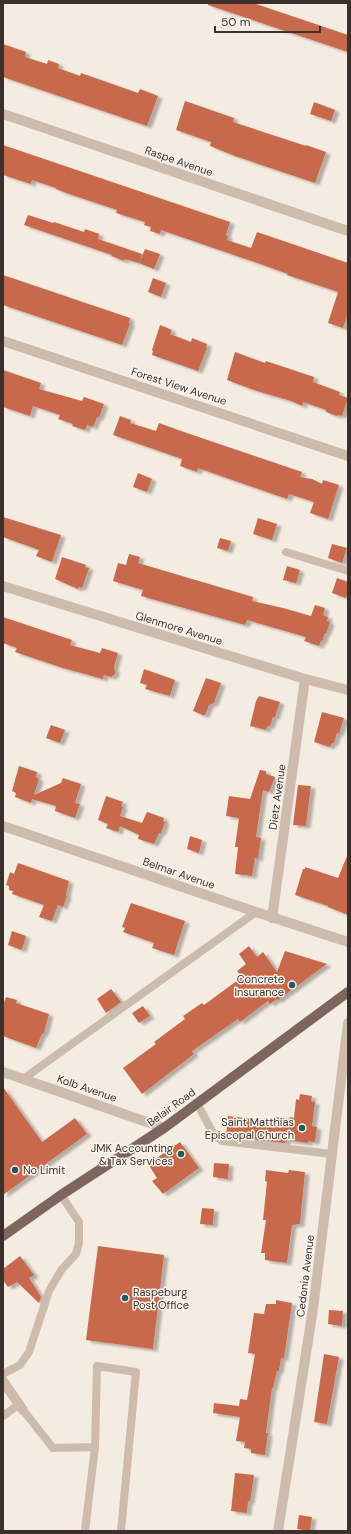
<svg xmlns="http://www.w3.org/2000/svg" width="351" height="1534" font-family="'DM Sans',sans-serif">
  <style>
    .building { fill: #c8694b; filter: url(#shadow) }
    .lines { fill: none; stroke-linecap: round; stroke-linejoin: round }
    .service { stroke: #cdbbac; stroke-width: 8 }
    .minor { stroke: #cdbbac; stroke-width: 10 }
    .primary { stroke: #7d675c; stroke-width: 10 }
    .poi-dot { fill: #1f5a5e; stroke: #fbf5ee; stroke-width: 1.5 }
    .labels { text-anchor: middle; stroke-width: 3; stroke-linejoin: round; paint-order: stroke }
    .street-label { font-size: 11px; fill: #3b302b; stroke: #fbf5ee }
    .poi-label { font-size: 11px; fill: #3b302b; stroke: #fbf5ee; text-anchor: end }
  </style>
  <defs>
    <filter id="shadow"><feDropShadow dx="4.5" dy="2.5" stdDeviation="1" flood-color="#0004"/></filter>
  </defs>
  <rect width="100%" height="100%" fill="#f4ebe1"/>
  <path class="building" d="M208,3H253L348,35V52L208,5Z
    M3,44L26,52L25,57L47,64L48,60L59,64L58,68L80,76L81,73L138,93L140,89L158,96L147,126L3,77Z
    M185,101L234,118L233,122L306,146V145L326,152L315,183L235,156L210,146L211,142L176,130Z
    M314,102L335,110L331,121L310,114Z
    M3,145L230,222L226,235L228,236L227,240L251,248L257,232L348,263V314L343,328L328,323L338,292L287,275L288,274L263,265L161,230L160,234L150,231L151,227L144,225L145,222L116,213L117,210L69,194L56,189V188L32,180L31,184L3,175Z
    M28,215L53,223L54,222L84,232L85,229L99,234L98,239L142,254L139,263L125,259L124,261L111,256L112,255L24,225Z
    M145,249L160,254L154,269L139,263Z
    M3,275L130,318L129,323L130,324L122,345L3,305Z
    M153,278L166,283L161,297L148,292Z
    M160,325L172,330L170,334L191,342L192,338L207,344L206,348H207L198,371L152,355L153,351L152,350Z
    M235,352L265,363L266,361L314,377L313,382L340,392L339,395L348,398L342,416L338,415L337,416L326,412V410L303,402L302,406L291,401L257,391L227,380Z
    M3,370L41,383L39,389L82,401L84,397L104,404L99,418L97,417L93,427L87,425L85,430L72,426L73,424L58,419L60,415L33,406L30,416L3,407Z
    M120,416L131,420L130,423L156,431L159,423L178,430L302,472L300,477L312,479L322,484L323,480L339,485L328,519L310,513L314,502L289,494L287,499L198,468L197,472L180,466L182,459L113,435Z
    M138,473L152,479L147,492L133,487Z
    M3,517L61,535L52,562L36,556L39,550L3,537Z
    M258,518L277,524L272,540L253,534Z
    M220,538L231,541L228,551L217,548Z
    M332,544L347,548L342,563L328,558Z
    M129,554L140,557L138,563L253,597L252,601L283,608L311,616L315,605L325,608L323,615L328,617L327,621L330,622L326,634L325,633L322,642L321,641L319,646L304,641L306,637L247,620L245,625L141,596L143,590L113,581L118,563L126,565Z
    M62,557L86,565L85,567L89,568L82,588L79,587L78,589L55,579Z
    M287,566L300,570L296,583L283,580Z
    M337,578L348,582V591L346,598L332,593Z
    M3,617L72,640L70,645L100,653L102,648L118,653L114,667L115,671V674L111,677L104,675L103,679L63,668L15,652L17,648L3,643Z
    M144,669L175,680L170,696L145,689L147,685L140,683Z
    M206,678L221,683L214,703L209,705L205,715H203L193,711Z
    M259,696L280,702L275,717H273L270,726H267L266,730L250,726L256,701Z
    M322,712L344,718L339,734L337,733L334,743H332L330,747L314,742Z
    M51,725L65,730L60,743L46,738Z
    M19,766L37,772L36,777L39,779L34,795L61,783L63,778L81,784L75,803L80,804L75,818L55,811L56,806L32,799L31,803L15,797L16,793L12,791Z
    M260,770L266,771V774L275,777L269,792L263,790L256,837L261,838L258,859L255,858L252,876L235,874L238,847H235L239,818L226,816L229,796L250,799Z
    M298,785L311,786L306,826L293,825Z
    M106,796L123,802L121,806L123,807L120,816L142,823L147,812L164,818L163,821L165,822L161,833H159L154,844L138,839L139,835L120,826L118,832L106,828L108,824L98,820Z
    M190,836L202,840L199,853L187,849Z
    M347,856H348V915L328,907V906L295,895L303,869H305V867L338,878Z
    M18,863L69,881L66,895L67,896L63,907L58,905L52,921L39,917L44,905L12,894L13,891L9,890V886L6,885L10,872L14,874Z
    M131,903L185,921L174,955L152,948L154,943L123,932L125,928L122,927Z
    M12,931L26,936L22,950L8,945Z
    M249,946L257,957L263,952L277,972L285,951L327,964L278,1000L277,999L270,1004L268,1001L240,1022L238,1019L192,1051L194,1054L142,1094L123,1068L156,1044L154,1042L185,1019L183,1016L202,1003L204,1005L242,977L237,971L246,964L239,954Z
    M111,989L121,1002L106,1013L97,999Z
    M6,997L17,1000L16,1003L49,1014L44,1033L42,1034L36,1048L3,1036V1005Z
    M143,1006L150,1016L139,1023L132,1013Z
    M3,1087L42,1142L75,1118L87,1134L3,1195Z
    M300,1094L312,1096L311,1101L315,1102L312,1126L317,1127L315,1142L308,1141V1143L286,1140L285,1143L226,1136L228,1116L275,1122L276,1117L289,1119L290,1117L294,1118L296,1099L299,1100Z
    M180,1142L199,1168L163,1194L152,1181L157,1178L148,1164Z
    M214,1163L229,1164L228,1179L213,1177Z
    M266,1170L288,1173L289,1170L305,1172L300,1224L292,1225L287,1263L265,1260V1253H261L266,1220H263L267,1182L265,1181Z
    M202,1208L214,1209L213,1225L200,1224Z
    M98,1246L164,1255L153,1349L86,1340Z
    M20,1256L34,1275L29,1278L41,1297L39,1303L17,1282L8,1287L3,1280V1269Z
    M276,1300L292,1303L284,1358H281L279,1371H277L273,1388H272L266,1433H268L265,1455L251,1453V1449L244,1448L245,1442L236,1441L240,1417L213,1413L214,1403L239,1406L240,1399L247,1400L255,1354L248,1353L254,1313L264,1314L266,1304H276Z
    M329,1310L343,1311L342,1326L328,1324Z
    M324,1354L339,1357L327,1424L314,1422Z
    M235,1473L254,1475L250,1502L248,1501L247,1513L231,1511Z
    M299,1515L312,1517L310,1531L297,1529Z"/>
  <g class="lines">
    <path class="service" d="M286,552L348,571
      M23,1079L256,912
      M197,1103L214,1135L222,1141L332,1154
      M3,1374L20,1365L29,1352L49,1291L62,1269L76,1254L79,1243V1222L61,1195
      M23,1410L53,1448L95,1447
      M3,1416L18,1405
      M85,1531L95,1447L97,1366L136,1372L121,1531"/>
    <path class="minor" d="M3,114L348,231
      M3,341L348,456
      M3,586L305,679L348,690
      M3,826L256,912L348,942
      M272,918L305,679
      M3,1072L164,1128
      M3,1381L23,1410
      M278,1531L313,1309L348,1023"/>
    <path class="primary" d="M3,1236L61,1195L164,1128L348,992"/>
  </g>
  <g class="poi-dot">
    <circle cx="292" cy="985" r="4"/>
    <circle cx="302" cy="1128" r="4"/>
    <circle cx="181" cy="1154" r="4"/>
    <circle cx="15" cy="1170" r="4"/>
    <circle cx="125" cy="1298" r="4"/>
  </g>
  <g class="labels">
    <g class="street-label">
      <text transform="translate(179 161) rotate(19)" y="4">Raspe Avenue</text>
      <text transform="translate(179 386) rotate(18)" y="4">Forest View Avenue</text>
      <text transform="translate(179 628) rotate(17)" y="4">Glenmore Avenue</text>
      <text transform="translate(277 797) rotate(-82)" y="4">Dietz Avenue</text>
      <text transform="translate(179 873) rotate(19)" y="4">Belmar Avenue</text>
      <text transform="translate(87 1088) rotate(19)" y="4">Kolb Avenue</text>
      <text transform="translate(171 1107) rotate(-36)" y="4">Belair Road</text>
      <text transform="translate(305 1276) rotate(-83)" y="4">Cedonia Avenue</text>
    </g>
    <g class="poi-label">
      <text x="284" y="983">Concrete<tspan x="284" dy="13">Insurance</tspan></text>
      <text x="294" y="1126">Saint Matthias<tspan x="294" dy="13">Episcopal Church</tspan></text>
      <text x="173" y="1152">JMK Accounting<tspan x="173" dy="13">&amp; Tax Services</tspan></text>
      <text x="23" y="1174" text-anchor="start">No Limit</text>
      <text x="133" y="1296" text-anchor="start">Raspeburg<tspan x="133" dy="13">Post Office</tspan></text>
    </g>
  </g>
  <rect width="351" height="1534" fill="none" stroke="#3b302b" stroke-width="8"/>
  <path d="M215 26v6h105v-6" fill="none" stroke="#3b302b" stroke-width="2"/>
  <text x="221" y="26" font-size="12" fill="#3b302b" stroke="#fbf5ee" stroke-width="3" paint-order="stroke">50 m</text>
</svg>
